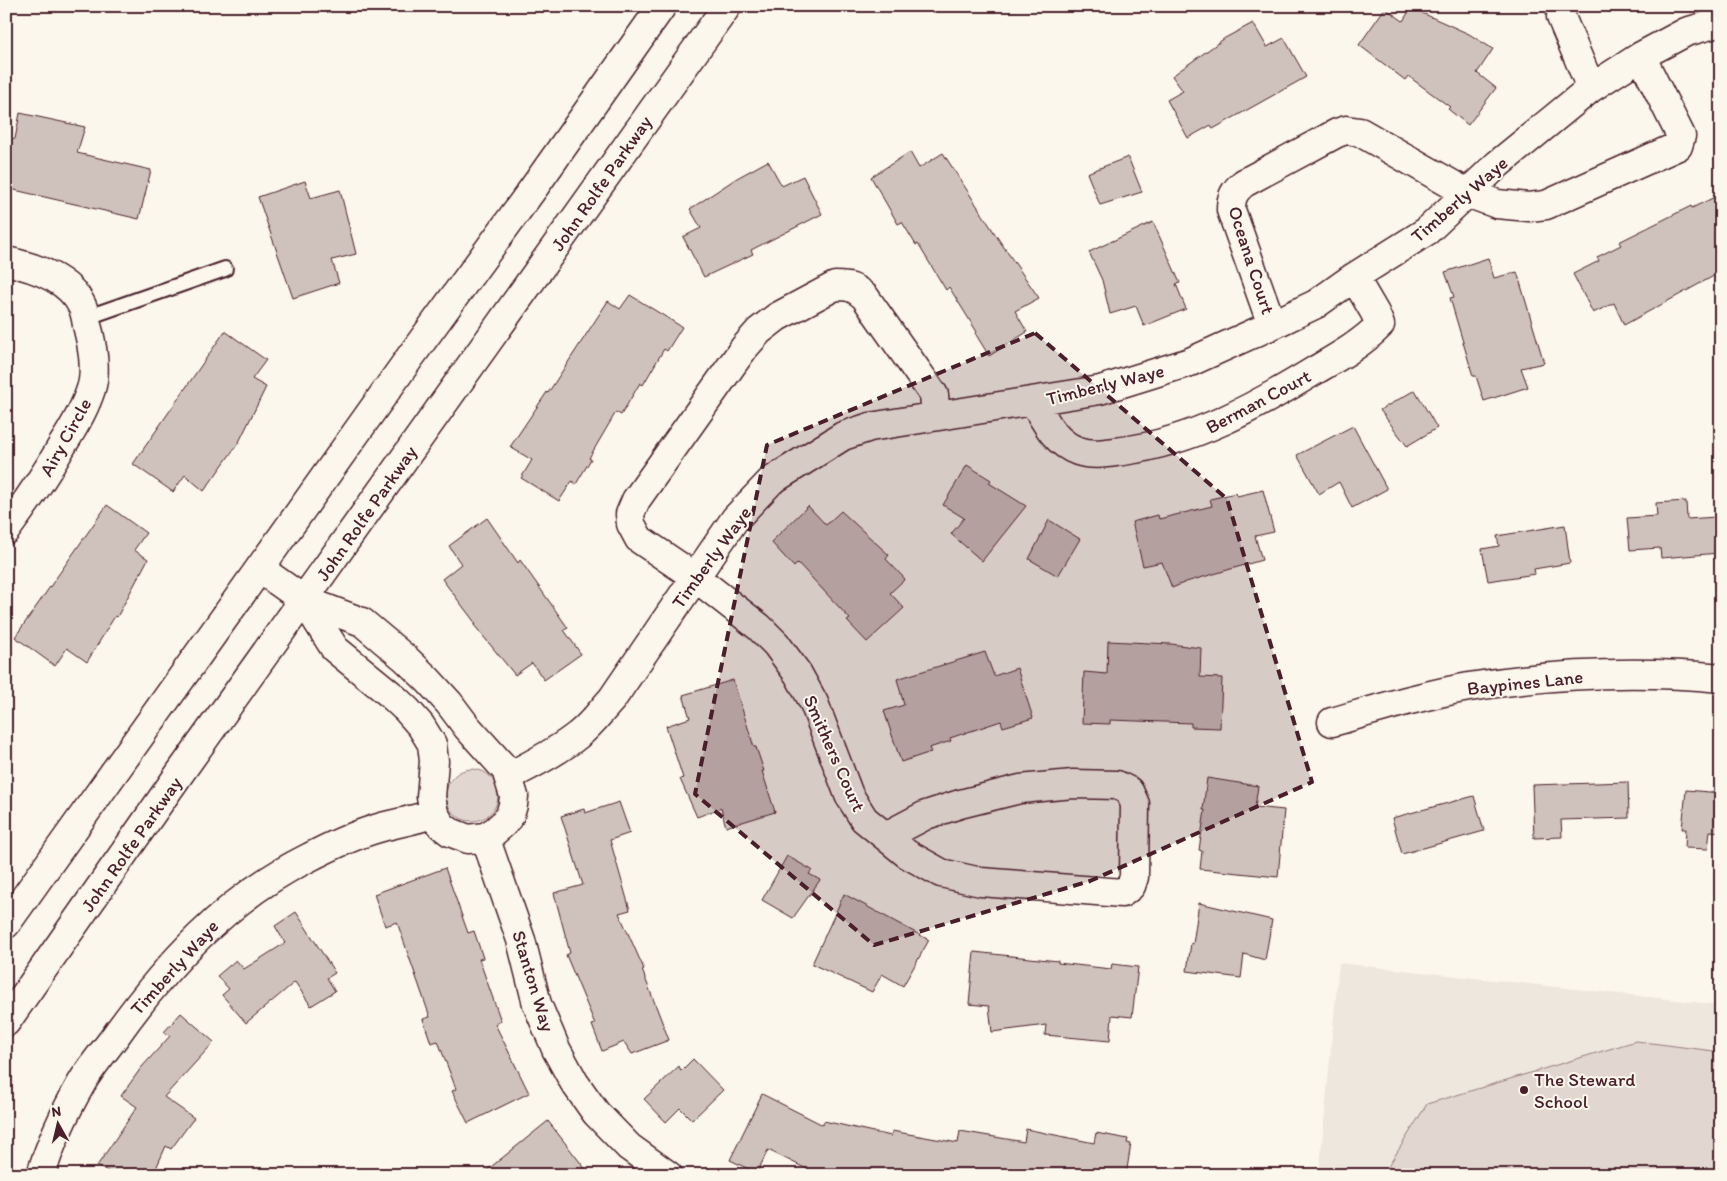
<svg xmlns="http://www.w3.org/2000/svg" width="1727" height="1181" font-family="Itim,sans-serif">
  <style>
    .built { fill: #eee7de }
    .green { fill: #e2d7d0; stroke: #967b7e }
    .building { fill: #cfc2bc; stroke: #4a1f2b }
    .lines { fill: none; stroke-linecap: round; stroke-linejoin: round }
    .lane-casing { stroke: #4a1f2b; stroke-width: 18 }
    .street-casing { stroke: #4a1f2b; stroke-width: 31 }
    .secondary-casing { stroke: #4a1f2b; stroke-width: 31 }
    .lane { stroke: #fbf7ec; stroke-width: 14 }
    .street { stroke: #fbf7ec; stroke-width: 28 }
    .secondary { stroke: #fbf7ec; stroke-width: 28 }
    .marked { fill: #4a1f2b; fill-opacity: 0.2; stroke: #4a1f2b; stroke-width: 4; stroke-dasharray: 10 6; stroke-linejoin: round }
    .poi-dot { fill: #4a1f2b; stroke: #fbf7ec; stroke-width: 2 }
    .labels { text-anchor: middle; stroke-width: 4; stroke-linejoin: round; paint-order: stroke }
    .street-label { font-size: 19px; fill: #4a1f2b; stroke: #fbf7ec }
    .poi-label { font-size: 19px; fill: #4a1f2b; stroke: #fbf7ec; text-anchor: start }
  </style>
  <rect width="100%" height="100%" fill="#fbf7ec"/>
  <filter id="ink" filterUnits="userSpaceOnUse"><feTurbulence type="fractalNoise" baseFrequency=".02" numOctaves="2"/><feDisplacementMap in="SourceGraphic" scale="10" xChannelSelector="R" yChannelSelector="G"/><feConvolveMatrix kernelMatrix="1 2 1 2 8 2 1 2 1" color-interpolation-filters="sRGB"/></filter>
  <g filter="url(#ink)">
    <path class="built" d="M1339,963L1721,1005V1175H1319Z"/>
    <path class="green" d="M446 795a26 26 0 1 1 52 0a26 26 0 1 1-52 0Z
      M1636,1041L1721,1052V1175H1383L1427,1104Z"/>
    <path class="building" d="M1385,8L1403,21L1411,8L1469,34L1493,49L1477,73L1496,88L1468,125L1448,109L1450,107L1408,76L1405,80L1359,45Z
      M1253,23L1267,47L1284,38L1306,77L1213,129L1211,125L1188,138L1167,100L1183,91L1172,76L1225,38Z
      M20,113L85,127L77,153L151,170L139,219L6,188V137L15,139Z
      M910,152L919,168L943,153L1001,243L1039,298L1015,311L1027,332L989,356L975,333L977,332L949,287L946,290L918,244L916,245L902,222L898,224L871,177Z
      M1128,157L1142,192L1100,205L1087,173Z
      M768,161L782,186L803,176L822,214L751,250L753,254L704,277L683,237L701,228L690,209L737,178Z
      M305,181L311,198L340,190L356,254L332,260L339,283L293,298L258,197Z
      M1721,194V272L1624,325L1614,303L1593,313L1573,274L1599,261L1597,257L1621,245L1619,242L1691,206L1692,208Z
      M1153,222L1180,283L1176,284L1186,309L1144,326L1136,306L1110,314L1102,280L1089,252Z
      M1488,258L1494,278L1517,272L1544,363L1521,368L1528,387L1484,401L1476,376H1473L1450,298L1454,297L1445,272Z
      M630,295L682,327L667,351L664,349L643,385L640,383L621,415L616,412L589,458L591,459L576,484L572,481L559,501L521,478L532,460L510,447L547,392L548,393L608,301L620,309Z
      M225,331L266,360L252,379L266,387L239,442L204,491L185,475L173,492L133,464Z
      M1415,390L1437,428L1407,446L1380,410Z
      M1353,426L1387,489L1352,508L1339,482L1319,494L1297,455Z
      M967,465L991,480L989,483L1026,506L982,561L951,534L964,518L943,505Z
      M1263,490L1274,532L1255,536L1262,560L1186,582L1172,588L1162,562L1143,566L1132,522L1158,515L1159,519L1212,506L1210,499L1236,493L1237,496Z
      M1686,501L1687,519L1716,517L1719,553L1661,558L1660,548L1630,550L1627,518L1657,516L1656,503Z
      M107,505L146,533L134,550L148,559L117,617L115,616L87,662L67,648L55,666L15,637Z
      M808,506L826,525L841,511L889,555L886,559L905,579L890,593L904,608L867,642L847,621L850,619L798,563L794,567L771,542Z
      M487,518L518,563L520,560L568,628L564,630L581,654L544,680L532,663L515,675L474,625L476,624L442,579L461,564L449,546Z
      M1049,520L1080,539L1058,576L1029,559Z
      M1565,525L1570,563L1534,569L1535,574L1488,581L1482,549L1499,546L1497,536Z
      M1108,641L1171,644L1201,648L1200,677L1222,678L1220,728L1191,727V723L1110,720V724L1082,723L1084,672L1107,674Z
      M985,652L994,676L1017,668L1033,718L1003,727L1001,721L950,738L951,741L929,748L931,752L901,762L884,711L904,705L897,679Z
      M733,680L754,747H756L764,771H762L775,812L726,827L721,808L697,817L680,779L683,778L666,726L690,718L683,695Z
      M1207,778L1258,786L1255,807L1284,810L1278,877L1200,869L1202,851L1199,850L1205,810H1203Z
      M1628,782L1629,818L1561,820L1562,837L1534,838L1532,785Z
      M1686,790L1721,793V832L1710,831L1708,849L1685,848L1686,829H1682Z
      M1474,796L1484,831L1402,854L1392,818Z
      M619,802L630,833L610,840L630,910L619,913L644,969L642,970L669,1040L632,1054L624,1042L602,1051L592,1025L595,1024L566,955L570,953L554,893L583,885L561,816L584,809L585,813Z
      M787,856L812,870L809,874L820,880L793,918L762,900Z
      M445,868L468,933L474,931L483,958L479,959L501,1021L495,1024L529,1093L468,1123L452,1091L456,1089L438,1041L431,1043L423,1019L430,1017L397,922L385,926L374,894Z
      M844,894L929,940L903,986L882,974L872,992L812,964Z
      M1199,903L1272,920L1265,960L1244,954L1241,978L1187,971L1191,943L1193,944Z
      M296,912L335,973L327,978L335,991L311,1006L295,982L246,1023L222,995L229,989L217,976L236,960L244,969L285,943L275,926Z
      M974,952L1058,961V963L1111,969L1112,964L1138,967L1132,1017L1112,1015L1110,1041L1045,1035L1046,1025L992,1032L989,1006L969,1004Z
      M181,1013L214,1042L164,1097L194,1118L171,1149L166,1146L153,1175H116L97,1166L137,1107L121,1096L141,1068L170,1036L164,1032Z
      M693,1059L723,1090L692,1120L680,1108L666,1122L644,1099L679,1066L681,1071Z
      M762,1094L823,1125L824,1121L891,1136L892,1131L958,1143L960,1131L1024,1142L1026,1129L1094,1143L1096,1133L1128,1139L1127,1143L1131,1144L1126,1175H819L768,1150L757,1173L730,1160Z
      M548,1121L590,1175H481Z"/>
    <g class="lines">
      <defs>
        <path id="lane" d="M85,318L225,269"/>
        <path id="street" d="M1562,6L1561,17L1591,88
          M6,261C34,267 69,278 82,306C85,312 86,319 87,325C92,343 97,371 91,389C85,408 74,427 63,444C46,474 27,502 6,530
          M1272,325L1231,210C1231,197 1234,191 1244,183L1337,133L1346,130L1360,132L1467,193L1497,204L1529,207L1546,205L1678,146L1681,136L1641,56
          M1034,402C1045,421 1055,443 1078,451C1093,456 1108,453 1123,451C1194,441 1255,407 1314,371C1338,357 1360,345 1380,325L1375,313L1354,277
          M260,569L304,600L362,622L406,659L428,680L449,703L467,727L506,770L514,796L513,805L510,815L504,823L495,831L485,837L468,839L450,832L441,825L434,813L431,797L434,761L432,744L421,726L407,710L390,694L335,649L304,600
          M1332,722C1378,709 1423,695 1469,687C1552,674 1637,670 1721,678
          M508,777C532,764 557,752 578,735C591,725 601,711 612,699L735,519L771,481L843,436L870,427L1100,390L1190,362L1272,325L1316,304L1354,277L1427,231L1498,164L1591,88L1641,56L1686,32L1721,22
          M886,836L926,815L960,804L1020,789L1073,784L1117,785L1129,791L1135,804L1134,877L1131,886L1122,893L981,882L941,873L907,854L864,819L849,795L814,703L798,674L776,644L759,627L695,577L639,539L631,524L630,514L636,500L744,348L759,331L777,317L835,286C850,286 854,287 865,297L934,395L936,416
          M485,837L521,940L537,1004L556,1049L574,1082L596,1113L629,1147L668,1175
          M41,1175C50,1144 65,1112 81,1084C90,1068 103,1053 114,1038C165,966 226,899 306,859C327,848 350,837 372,830C393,823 414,821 434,813"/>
        <path id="secondary" d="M6,924L411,356L535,186L662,6
          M6,1022L180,773L727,6"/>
      </defs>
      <use href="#lane" class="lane-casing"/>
      <use href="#street" class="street-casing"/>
      <use href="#secondary" class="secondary-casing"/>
      <use href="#lane" class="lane"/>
      <use href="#street" class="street"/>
      <use href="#secondary" class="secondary"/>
    </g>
  </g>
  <path class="marked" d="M1035,333L1227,499L1312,782L1090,881L874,945L695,794L767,445Z"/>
  <circle class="poi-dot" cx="1524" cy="1090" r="5"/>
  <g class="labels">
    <g class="street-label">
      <text transform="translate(601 183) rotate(-55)" y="7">John Rolfe Parkway</text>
      <text transform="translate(1459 199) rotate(-41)" y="7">Timberly Waye</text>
      <text transform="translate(1252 260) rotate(72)" y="7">Oceana Court</text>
      <text transform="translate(1105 384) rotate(-14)" y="7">Timberly Waye</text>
      <text transform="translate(1258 401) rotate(-28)" y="7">Berman Court</text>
      <text transform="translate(65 437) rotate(-61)" y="7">Airy Circle</text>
      <text transform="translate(366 513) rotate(-55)" y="7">John Rolfe Parkway</text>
      <text transform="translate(711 557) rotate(-54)" y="7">Timberly Waye</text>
      <text transform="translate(1525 682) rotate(-6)" y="7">Baypines Lane</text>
      <text transform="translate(835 753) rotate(66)" y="7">Smithers Court</text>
      <text transform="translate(131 844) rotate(-55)" y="7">John Rolfe Parkway</text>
      <text transform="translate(174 967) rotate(-48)" y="7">Timberly Waye</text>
      <text transform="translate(534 981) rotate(73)" y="7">Stanton Way</text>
    </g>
    <g class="poi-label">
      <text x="1534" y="1086">The Steward<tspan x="1534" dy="22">School</tspan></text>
    </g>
  </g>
  <rect width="1727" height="1181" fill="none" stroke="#fbf7ec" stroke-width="25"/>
  <rect x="12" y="12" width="1702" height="1156" fill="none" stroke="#4a1f2b" stroke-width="2" filter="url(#ink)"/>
  <g transform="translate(58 1124) rotate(352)" stroke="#fbf7ec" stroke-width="4" paint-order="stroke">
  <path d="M0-4L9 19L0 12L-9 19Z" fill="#4a1f2b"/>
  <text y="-8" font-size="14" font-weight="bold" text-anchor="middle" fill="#4a1f2b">N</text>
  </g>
</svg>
